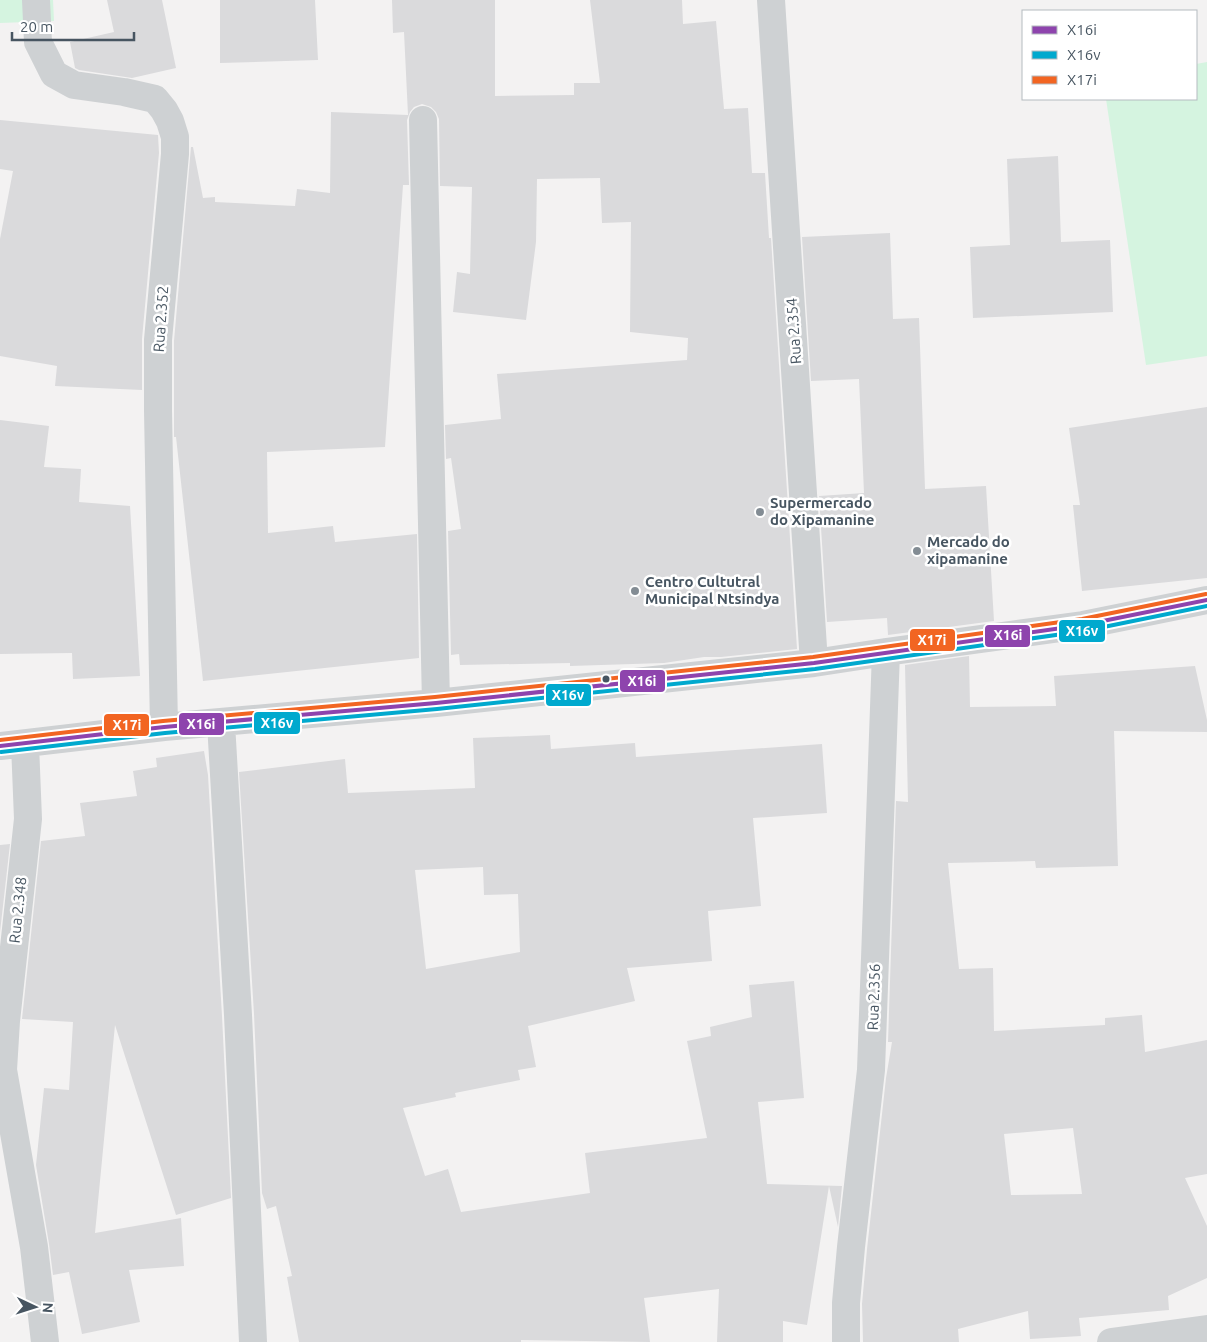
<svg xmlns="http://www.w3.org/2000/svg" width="1207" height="1342" font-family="Ubuntu,sans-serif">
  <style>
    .grass { fill: #d5f4e0 }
    .building { fill: #dadadc; fill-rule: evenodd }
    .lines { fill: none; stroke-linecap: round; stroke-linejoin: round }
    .minor { stroke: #ced1d3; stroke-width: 28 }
    .bus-1-casing { stroke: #fff; stroke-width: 8 }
    .bus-2-casing { stroke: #fff; stroke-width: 8 }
    .bus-3-casing { stroke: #fff; stroke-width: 8 }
    .bus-1 { stroke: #8e44ad; stroke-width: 4 }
    .bus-2 { stroke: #00a9ce; stroke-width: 4 }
    .bus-3 { stroke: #f26522; stroke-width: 4 }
    .poi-dot { fill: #838c94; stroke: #fff; stroke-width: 2 }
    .bus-dot { fill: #475561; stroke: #fff; stroke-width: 2 }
    .labels { text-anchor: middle; stroke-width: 5; stroke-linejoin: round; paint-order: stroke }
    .street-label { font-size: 15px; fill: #475561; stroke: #fff }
    .poi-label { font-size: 15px; font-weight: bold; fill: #475561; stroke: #fff; text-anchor: start }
    .line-badge { stroke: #fff; stroke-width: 2 }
    .badge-label { font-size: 14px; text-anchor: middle; font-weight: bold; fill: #fff }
  </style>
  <rect width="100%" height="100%" fill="#f3f2f2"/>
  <path class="grass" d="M0,0H53L54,21L0,23Z
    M1207,62V356L1146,365L1106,99H1196V64Z"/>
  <path class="building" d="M107,0H162L176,68L132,78L79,70L75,68L70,42L114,32Z
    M220,0H315L318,60L220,63Z
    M392,0H495V96L574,95V83H600L590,0H682L683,24L716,21L724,109L748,108L752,173H765L769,238H771L797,649L721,657H704L664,663L570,666V663L460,665L459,654L451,655L448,531L461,529L451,458L446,459L445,425L501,419L497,374L687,360L688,338L630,332L631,222L602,223L600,178L537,179L536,242L526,320L453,312L457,272L470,274L472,187L440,186L439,119L436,112L431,107L422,104L414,107L410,112L407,120L409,185H403L385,447L267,452L268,533L333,526L335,542L417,534L419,658L203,681L176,437H174V341L191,147H193L203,198L215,197V202L295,206L297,189L330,193L331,112L408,115L404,32L393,33Z
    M0,120L158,135L159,153L142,339V390L55,386L57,366L0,356V239L13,171L0,169Z
    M1058,156L1061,242L1110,240L1113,312L973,318L970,247L1010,245L1007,159Z
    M890,233L893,319L919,318L925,489L986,486L994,621L888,635L887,618L827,622L819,496L864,493L859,379L811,381L802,237Z
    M1207,407V578L1082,591L1073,505H1080L1069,428Z
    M0,420L49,426L44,467L81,469L79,502L130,506L140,676L73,679L72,653L0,654Z
    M969,656L970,707L1056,706L1054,676L1195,666L1207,720V732L1114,731L1118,866L1036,868L1035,861L948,863L959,969L993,968L994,1031L1105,1025V1018L1142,1015L1145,1052L1207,1040V1174L1185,1178L1207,1226V1278L1168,1296L1169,1310L1079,1318L1081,1336L1030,1339L1028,1311L958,1329L959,1342H863L862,1304L867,1249L886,1078L892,1042H888L896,801L908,802L905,665ZM1073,1128L1082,1194L1011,1195L1004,1134Z
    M550,735L551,749L635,743L636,757L822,744L827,813L753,818L761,906L708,911L712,961L627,968L635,1001L528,1026L536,1067L518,1070L520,1080L455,1093L456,1097L403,1108L425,1176L448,1169L461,1212L590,1193L585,1153L707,1138L687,1041L711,1036L710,1027L752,1017L749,985L794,981L804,1098L758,1102L767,1184L842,1186L838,1227L829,1186L807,1325L783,1321V1342H717L719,1289L644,1298L650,1342L521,1340V1342H299L287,1277L292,1276L276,1206L267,1209L262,1193L254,1014L239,772L345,759L348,793L475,788L473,738ZM483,867L484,895L518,894L520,952L426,969L415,870Z
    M204,751L208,775L222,1016L231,1198L176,1215L115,1025L95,1233L181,1218L184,1266L129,1270L140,1322L82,1334L69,1272L53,1275L49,1244L36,1165L44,1088L69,1090L73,1022L22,1019L41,841L85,836L80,803L137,796L133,771L157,767L156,758Z
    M10,844L0,932V845Z"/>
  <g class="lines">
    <path class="minor" d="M36,0L38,42L54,74L74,85L124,92L155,99L164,110L170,121L175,137V154L158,340V411L164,727
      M771,0L814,663
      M423,120L436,703
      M221,723L238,1015L253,1342
      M25,744L28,819L6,1021L3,1070L34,1247L45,1342
      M0,746L164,727L436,703L814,663L886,652L1083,625L1207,600
      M846,1342V1303L851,1247L871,1070L886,652
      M1111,1342L1207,1329"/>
    <defs>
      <path id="bus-1" d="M0,746L164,727L436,703L814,663L1083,625L1207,600"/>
      <path id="bus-2" d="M1,752L165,733L437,709L815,669L1084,631L1207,606"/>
      <path id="bus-3" d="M0,740L163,721L435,697L813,657L1082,619L1206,594"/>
    </defs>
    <use href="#bus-1" class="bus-1-casing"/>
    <use href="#bus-2" class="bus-2-casing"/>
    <use href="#bus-3" class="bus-3-casing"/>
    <use href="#bus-1" class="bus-1"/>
    <use href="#bus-2" class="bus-2"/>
    <use href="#bus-3" class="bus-3"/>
  </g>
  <g class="poi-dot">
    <circle cx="760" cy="512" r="5"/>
    <circle cx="917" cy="551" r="5"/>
    <circle cx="635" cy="591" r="5"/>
  </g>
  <circle class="bus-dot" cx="606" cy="679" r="4.5"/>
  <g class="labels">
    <g class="street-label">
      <text transform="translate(161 319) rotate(-86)" y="5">Rua 2.352</text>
      <text transform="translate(794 331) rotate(-94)" y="5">Rua 2.354</text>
      <text transform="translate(18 910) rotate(-84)" y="5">Rua 2.348</text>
      <text transform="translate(874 997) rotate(-88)" y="5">Rua 2.356</text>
    </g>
    <g class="poi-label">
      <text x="770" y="508">Supermercado<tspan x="770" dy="17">do Xipamanine</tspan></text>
      <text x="927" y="547">Mercado do<tspan x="927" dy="17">xipamanine</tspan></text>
      <text x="645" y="587">Centro Cultutral<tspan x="645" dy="17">Municipal Ntsindya</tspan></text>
    </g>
  </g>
  <g class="line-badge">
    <rect x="1058" y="619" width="48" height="24" rx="5" fill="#00a9ce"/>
    <rect x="984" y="624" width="47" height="24" rx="5" fill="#8e44ad"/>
    <rect x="909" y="628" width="47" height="24" rx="5" fill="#f26522"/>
    <rect x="619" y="669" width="47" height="24" rx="5" fill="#8e44ad"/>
    <rect x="545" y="683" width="47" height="24" rx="5" fill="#00a9ce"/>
    <rect x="253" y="711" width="48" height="24" rx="5" fill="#00a9ce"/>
    <rect x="178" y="712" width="47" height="24" rx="5" fill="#8e44ad"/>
    <rect x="103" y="713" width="47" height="24" rx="5" fill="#f26522"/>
  </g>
  <g class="badge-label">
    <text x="1082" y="636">X16v</text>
    <text x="1008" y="640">X16i</text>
    <text x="932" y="645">X17i</text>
    <text x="642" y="686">X16i</text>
    <text x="568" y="700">X16v</text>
    <text x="277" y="728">X16v</text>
    <text x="201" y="729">X16i</text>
    <text x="127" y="730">X17i</text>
  </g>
  <rect x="1022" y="10" width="175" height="90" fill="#ffffff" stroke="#b5bbc0"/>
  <rect x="1032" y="26" width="25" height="8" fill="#8e44ad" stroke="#b5bbc0"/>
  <text x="1067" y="35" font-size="15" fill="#475561">X16i</text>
  <rect x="1032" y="51" width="25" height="8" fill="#00a9ce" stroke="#b5bbc0"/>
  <text x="1067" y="60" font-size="15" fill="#475561">X16v</text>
  <rect x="1032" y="76" width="25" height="8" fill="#f26522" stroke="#b5bbc0"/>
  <text x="1067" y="85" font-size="15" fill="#475561">X17i</text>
  <g transform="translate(35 1307) rotate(94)" stroke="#ffffff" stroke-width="4" paint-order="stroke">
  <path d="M0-4L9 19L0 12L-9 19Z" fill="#475561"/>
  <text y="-8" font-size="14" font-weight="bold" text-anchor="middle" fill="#475561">N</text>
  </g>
  <path d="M12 32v8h122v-8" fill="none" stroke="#475561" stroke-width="2.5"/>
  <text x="20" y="32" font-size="15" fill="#475561" stroke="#ffffff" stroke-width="4" paint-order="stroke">20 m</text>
</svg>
